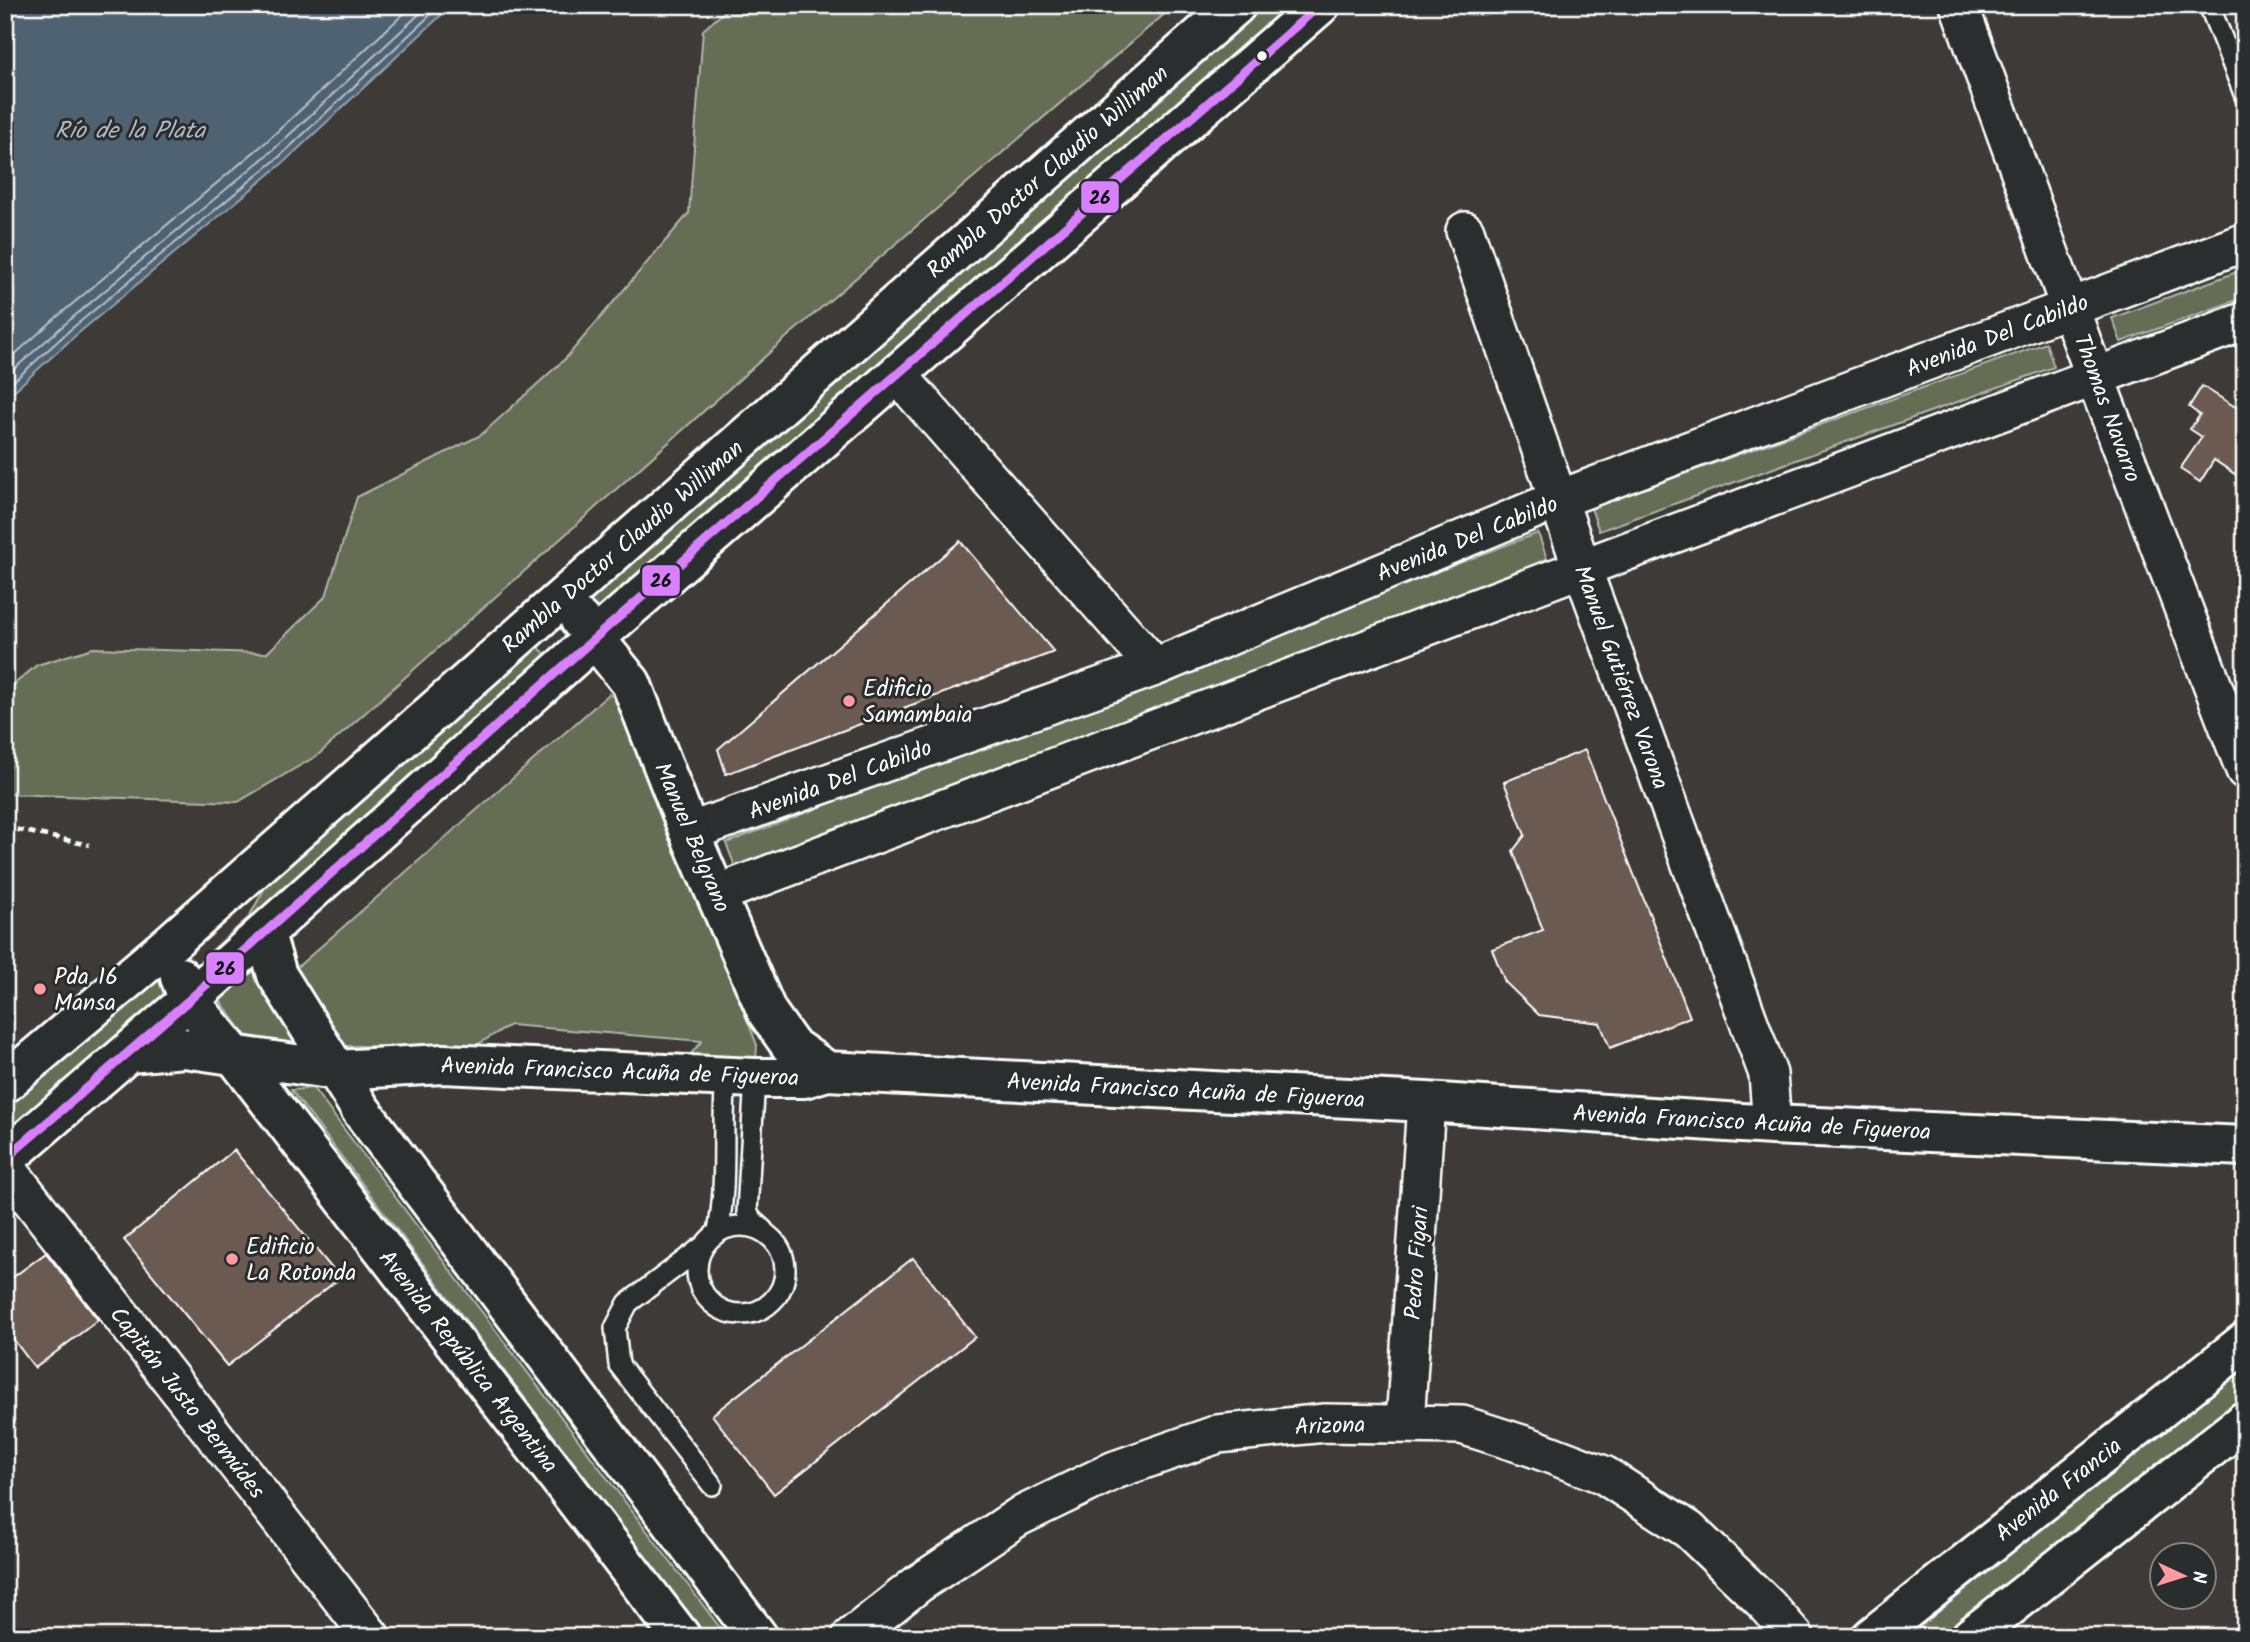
<svg xmlns="http://www.w3.org/2000/svg" width="2250" height="1642" font-family="Kalam,sans-serif">
  <style>
    .green { fill: #656e54; stroke: #b2b6aa; stroke-width: 2 }
    .water { fill: #506272; stroke: #96a1aa; stroke-width: 2 }
    .lines { fill: none; stroke-linecap: round; stroke-linejoin: round }
    .shore { stroke: #b9c0c7; stroke-width: 2 }
    .building { fill: #6a5a51; stroke: #fff; stroke-width: 2 }
    .lane-casing { stroke: #fff; stroke-width: 24 }
    .street-casing { stroke: #fff; stroke-width: 42 }
    .secondary-casing { stroke: #fff; stroke-width: 44 }
    .path { stroke: #fff; stroke-width: 4.5; stroke-dasharray: 7 5; stroke-linecap: butt }
    .lane { stroke: #2a2d2e; stroke-width: 19 }
    .street { stroke: #2a2d2e; stroke-width: 37 }
    .secondary { stroke: #2a2d2e; stroke-width: 38 }
    .bus-1-casing { stroke: #2a2d2e; stroke-width: 14 }
    .bus-1 { stroke: #d880ff; stroke-width: 9 }
    .bus-dot { fill: #fff; stroke: #2a2d2e; stroke-width: 2.5 }
    .poi-dot { fill: #ff9aa2; stroke: #2a2d2e; stroke-width: 2.5 }
    .labels { text-anchor: middle; stroke-width: 6; stroke-linejoin: round; paint-order: stroke }
    .street-label { font-size: 23px; fill: #fff; stroke: #2a2d2e }
    .poi-label { font-size: 23px; fill: #fff; stroke: #2a2d2e; text-anchor: start }
    .water-label { font-size: 24px; font-style: italic; fill: #b0b8c0; stroke: #2a2d2e }
    .line-badge { stroke: #2a2d2e; stroke-width: 2.5 }
    .pale-badge-label { font-size: 19px; text-anchor: middle; font-weight: bold; fill: #111 }
  </style>
  <rect width="100%" height="100%" fill="#3d3a38"/>
  <filter id="ink" filterUnits="userSpaceOnUse"><feTurbulence type="fractalNoise" baseFrequency=".0143" numOctaves="2"/><feDisplacementMap in="SourceGraphic" scale="14" xChannelSelector="R" yChannelSelector="G"/><feConvolveMatrix kernelMatrix="1 2 1 2 8 2 1 2 1" color-interpolation-filters="sRGB"/></filter>
  <g filter="url(#ink)">
    <path class="green" d="M732,5H1175L787,337L318,755L238,802L5,794V692L37,665L93,648L267,653L326,596L357,497L481,435L566,358L689,213L703,30Z
      M1265,5H1301L599,612L595,610L591,600L593,594Z
      M2245,269V297L2121,342L2112,318Z
      M2046,343L2054,367L1599,531L1591,508Z
      M1538,533L1547,559L736,869L726,843Z
      M530,647H538L547,655L207,959L209,953L249,917L274,871Z
      M609,694L623,704L757,1045L756,1062L689,1056L702,1041L510,1025L475,1046H336L294,970Z
      M253,966L263,993L300,1045H253L218,998Z
      M156,979C165,983 168,987 166,997L5,1137V1106L148,981Z
      M313,1088L727,1637H706L291,1090Z
      M2245,1365V1403L1950,1637H1907Z"/>
    <path class="water" d="M5,5H452L284,162L75,336L5,399Z"/>
    <g class="lines">
      <path class="shore" d="M5,363L58,316L266,142L413,5
        M5,377L65,324L273,150L429,5
        M5,389L70,330L279,157L441,5"/>
    </g>
    <path class="building" d="M2202,386L2245,413V481L2214,460L2200,482L2180,469L2202,437L2190,429L2200,415L2189,407Z
      M960,541L1054,652L726,774L718,749Z
      M1585,750L1690,1017L1610,1048L1600,1023L1539,1015L1505,982L1492,949L1543,930L1513,851L1525,835L1504,782Z
      M234,1150L340,1278L227,1366L124,1240Z
      M46,1253L98,1320L35,1368L5,1328V1283Z
      M913,1258L975,1337L774,1494L712,1415Z"/>
    <g class="lines">
      <defs>
        <path id="lane" d="M2209,5L2245,96
          M755,1078L747,1212L752,1220L763,1230
          M697 1270a44 44 0 1 1 88 0a44 44 0 1 1-88 0Z
          M718,1231C728,1180 721,1128 726,1077
          M702,1247L628,1303L615,1328L619,1365L712,1485"/>
        <path id="street" d="M1959,5L2095,377L2245,770
          M1465,231L1582,568L1768,1074L1772,1125
          M898,375L1155,667
          M689,832L1155,667L1557,500L2245,242
          M717,894L1582,568L2245,321
          M5,1166L371,1637
          M1405,1424L1426,1102
          M851,1637L918,1584L1018,1517L1115,1470L1218,1434L1325,1423L1462,1425L1531,1447L1604,1475L1689,1530L1767,1605L1795,1637"/>
        <path id="secondary" d="M580,620L631,683L689,832L767,1012L791,1046L827,1071
          M265,934L277,975L361,1110L758,1637
          M180,977L189,1000L234,1055L681,1637
          M129,1053L184,1048L336,1070L443,1064L755,1078H804L827,1071L1426,1102L1772,1125L2245,1146
          M5,1083L167,946L1236,5
          M5,1159L189,1000L595,638L1320,5
          M1872,1637L2245,1342
          M1971,1637L2245,1421"/>
      </defs>
      <use href="#lane" class="lane-casing"/>
      <use href="#street" class="street-casing"/>
      <use href="#secondary" class="secondary-casing"/>
      <path class="path" d="M5,827L89,845"/>
      <use href="#lane" class="lane"/>
      <use href="#street" class="street"/>
      <use href="#secondary" class="secondary"/>
      <defs>
        <path id="bus-1" d="M5,1159L189,1000L595,638L1320,5"/>
      </defs>
      <use href="#bus-1" class="bus-1-casing"/>
      <use href="#bus-1" class="bus-1"/>
    </g>
  </g>
  <circle class="bus-dot" cx="1262" cy="56" r="6"/>
  <g class="poi-dot">
    <circle cx="849" cy="701" r="7"/>
    <circle cx="40" cy="989" r="7"/>
    <circle cx="232" cy="1259" r="7"/>
  </g>
  <g class="labels">
    <g class="street-label">
      <text transform="translate(1047 171) rotate(-41)" y="8">Rambla Doctor Claudio Williman</text>
      <text transform="translate(1997 335) rotate(-21)" y="8">Avenida Del Cabildo</text>
      <text transform="translate(2108 408) rotate(70)" y="8">Thomas Navarro</text>
      <text transform="translate(1467 538) rotate(-22)" y="8">Avenida Del Cabildo</text>
      <text transform="translate(622 546) rotate(-41)" y="8">Rambla Doctor Claudio Williman</text>
      <text transform="translate(1622 677) rotate(70)" y="8">Manuel Gutiérrez Varona</text>
      <text transform="translate(840 779) rotate(-20)" y="8">Avenida Del Cabildo</text>
      <text transform="translate(693 837) rotate(67)" y="8">Manuel Belgrano</text>
      <text transform="translate(620 1071) rotate(2)" y="8">Avenida Francisco Acuña de Figueroa</text>
      <text transform="translate(1186 1090) rotate(3)" y="8">Avenida Francisco Acuña de Figueroa</text>
      <text transform="translate(1752 1122) rotate(3)" y="8">Avenida Francisco Acuña de Figueroa</text>
      <text transform="translate(1416 1263) rotate(-86)" y="8">Pedro Figari</text>
      <text transform="translate(469 1361) rotate(52)" y="8">Avenida República Argentina</text>
      <text transform="translate(188 1402) rotate(52)" y="8">Capitán Justo Bermúdes</text>
      <text transform="translate(1330 1425) rotate(-2)" y="8">Arizona</text>
      <text transform="translate(2058 1489) rotate(-38)" y="8">Avenida Francia</text>
    </g>
    <g class="poi-label">
      <text x="863" y="696">Edificio<tspan x="863" dy="26">Samambaia</tspan></text>
      <text x="54" y="984">Pda 16<tspan x="54" dy="26">Mansa</tspan></text>
      <text x="246" y="1254">Edificio<tspan x="246" dy="26">La Rotonda</tspan></text>
    </g>
    <g class="water-label">
      <text x="130" y="138">Río de la Plata</text>
    </g>
  </g>
  <g class="line-badge">
    <rect x="1080" y="180" width="40" height="34" rx="7" fill="#d880ff"/>
    <rect x="641" y="564" width="40" height="33" rx="7" fill="#d880ff"/>
    <rect x="205" y="951" width="40" height="34" rx="7" fill="#d880ff"/>
  </g>
  <g class="pale-badge-label">
    <text x="1100" y="204">26</text>
    <text x="661" y="587">26</text>
    <text x="225" y="975">26</text>
  </g>
  <rect width="2250" height="1642" fill="none" stroke="#2a2d2e" stroke-width="28"/>
  <rect x="14" y="14" width="2222" height="1614" fill="none" stroke="#fff" stroke-width="2.5" filter="url(#ink)"/>
  <g transform="translate(2183 1576) rotate(94)"><circle r="33" fill="#2a2d2e" stroke="#7f8182" stroke-width="2"/>
  <path d="M0-5L12 26L0 18L-12 26Z" fill="#ff9aa2"/>
  <text y="-10" font-size="19" font-weight="bold" text-anchor="middle" fill="#ffffff">N</text>
  </g>
</svg>
